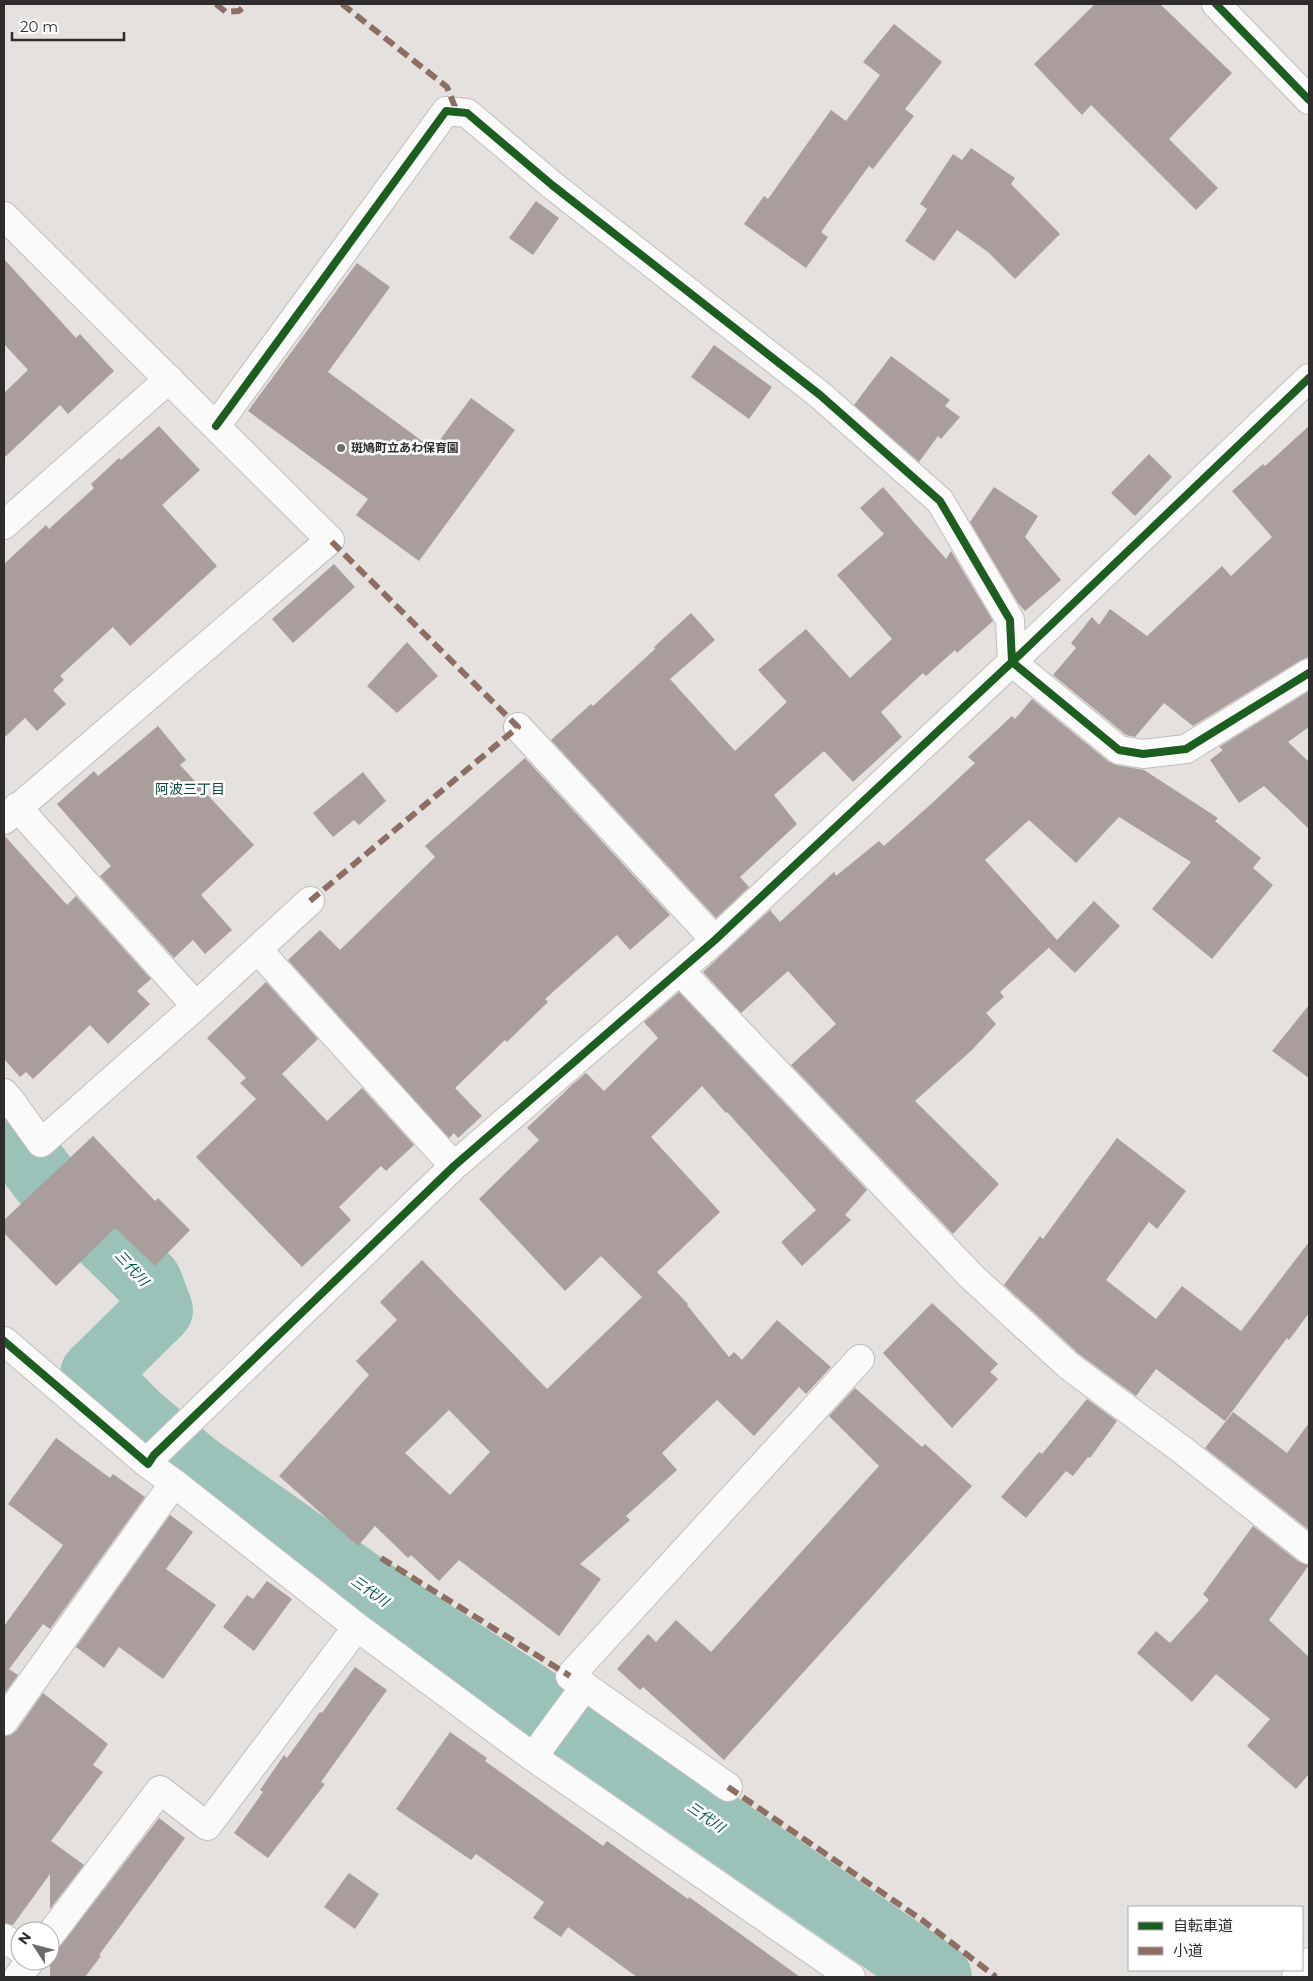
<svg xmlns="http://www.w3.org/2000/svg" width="1313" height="1981" font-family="Montserrat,'Noto Sans JP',sans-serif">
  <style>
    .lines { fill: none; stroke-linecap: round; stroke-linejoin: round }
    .river { stroke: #9bc2b8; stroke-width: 68 }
    .building { fill: #a99e9c; fill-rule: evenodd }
    .minor-casing { stroke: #c0bebd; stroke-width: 30 }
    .minor { stroke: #fbfafa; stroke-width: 28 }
    .quiet { stroke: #8d6e63; stroke-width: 6; stroke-dasharray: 12 6; stroke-linecap: butt }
    .cycleway-casing { stroke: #fff; stroke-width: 11 }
    .cycleway { stroke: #1b5e20; stroke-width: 8 }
    .poi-dot { fill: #6e6b6b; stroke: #fff; stroke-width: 2 }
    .labels { text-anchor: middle; stroke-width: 5; stroke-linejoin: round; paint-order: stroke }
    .poi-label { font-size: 12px; font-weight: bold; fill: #2e2c2c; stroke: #fff; text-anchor: start }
    .neighbourhood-label { font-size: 14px; fill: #0e483e; stroke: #fff }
    .water-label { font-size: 14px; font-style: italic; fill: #005548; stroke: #fff }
  </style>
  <rect width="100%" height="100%" fill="#e4e1df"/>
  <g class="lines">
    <path class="river" d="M4,1126L44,1179L148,1281L159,1310L94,1374L136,1417L195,1467L408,1618L577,1728L938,1977"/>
  </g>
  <path class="building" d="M1095,4H1160L1232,73L1169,139L1218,188L1196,210L1091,105L1082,115L1034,64Z
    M894,24L942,62L905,109L914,116L873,169L869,166L821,232L828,237L806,268L744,224L764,196L768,199L831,110L846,121L880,75L863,62Z
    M971,148L1015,178L1011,184L1060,234L1015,279L988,252L957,230L934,261L905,241L927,209L920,204L953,154L962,160Z
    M536,201L559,218L533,255L509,238Z
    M4,259L76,338L80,334L114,371L68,414L60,405L4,458V393L28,370L4,344Z
    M357,263L390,287L328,372L433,449L471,398L515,430L419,561L356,515L368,499L248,411Z
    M714,345L772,387L749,419L691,377Z
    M891,356L950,400L945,406L960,417L941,439L938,436L919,462L854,405Z
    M159,426L200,470L162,505L217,566L130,646L113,627L60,676L64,680L53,690L66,704L37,731L25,718L4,738V564L46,525L49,529L94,488L91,484L119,458L121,460Z
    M1309,426V657L1301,660L1193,726L1164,703L1135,737L1126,735L1053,675L1076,648L1071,643L1092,617L1099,625L1110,609L1147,636L1222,566L1231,576L1272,537L1232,491L1263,464L1265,466Z
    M1149,454L1172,477L1135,516L1111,493Z
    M883,487L946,559L951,551L993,621L957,653L955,650L926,676L923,673L881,712L902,737L853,782L824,751L774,795L797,824L740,877L749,887L716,918L551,740L591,704L593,706L655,649L654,647L691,613L715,640L670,679L735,751L787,702L758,670L806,629L850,678L892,639L837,575L884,534L860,508Z
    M994,487L1038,516L1025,537L1061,580L1025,611L1018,603L970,522Z
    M334,564L355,587L293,643L272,619Z
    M407,642L438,676L397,713L367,686Z
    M1309,691V727L1288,742L1309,762V829L1264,786L1239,803L1210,760L1223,750L1219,747Z
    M1032,699L1109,762L1116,765L1144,770L1218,818L1215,821L1261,858L1253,868L1273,885L1212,959L1152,909L1191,862L1119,817L1076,863L1029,820L985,860L1057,940L1094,901L1120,926L1075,973L1049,948L1053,944L1000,992L1004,997L986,1013L996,1024L972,1050L915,1101L999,1184L953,1234L791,1065L836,1024L788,971L741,1013L703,972L770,910L780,922L834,872L836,876L879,841L884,846L930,805L975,763L968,757L1012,716L1015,719Z
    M158,726L186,760L180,765L254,845L201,895L232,930L205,954L193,940L174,958L100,876L111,866L57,804L94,771L98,776Z
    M525,758L670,915L630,950L617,935L545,999L548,1002L507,1042L505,1040L455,1088L482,1116L458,1138L454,1133L449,1138L288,960L320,930L340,950L435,857L425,846Z
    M363,772L386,801L359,825L354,820L333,837L313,813Z
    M4,835L67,905L76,896L151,979L137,991L150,1004L108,1044L90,1025L33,1079L26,1072L20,1077L4,1059Z
    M266,982L318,1039L282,1074L327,1121L362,1088L414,1145L386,1171L381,1166L339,1207L351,1220L302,1267L196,1157L256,1099L240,1083L246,1078L207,1038Z
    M679,992L867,1190L845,1215L851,1220L802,1266L781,1242L816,1210L727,1112L726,1113L702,1086L651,1137L720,1212L657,1272L688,1304L687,1305L729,1357L734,1352L742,1360L777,1320L831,1367L806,1394L799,1387L754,1436L717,1400L662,1453L677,1470L626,1516L630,1520L580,1564L601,1579L559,1636L459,1560L439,1581L411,1555L408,1558L375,1526L358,1546L279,1476L369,1375L356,1361L397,1320L380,1302L422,1260L547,1389L642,1297L601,1256L565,1291L479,1199L539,1140L527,1128L573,1084L586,1073L604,1091L658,1038L644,1022ZM449,1410L490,1452L450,1495L405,1453Z
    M1309,1005V1078L1272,1051Z
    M93,1136L155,1201L158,1198L190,1230L155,1266L115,1228L56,1286L4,1233V1220Z
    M1117,1138L1186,1191L1157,1229L1149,1222L1106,1280L1156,1319L1182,1286L1241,1331L1309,1242V1313L1289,1340L1287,1338L1225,1421L1156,1369L1136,1396L1079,1354L1004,1285L1040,1236L1043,1239Z
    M932,1303L998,1364L990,1372L998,1379L952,1428L883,1353Z
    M855,1388L922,1447L925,1444L972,1486L724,1760L643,1687L640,1690L617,1669L648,1634L656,1642L676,1620L711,1652L879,1466L829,1416Z
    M1087,1399L1117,1421L1090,1458L1088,1457L1073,1476L1066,1471L1026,1518L1001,1497L1039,1452L1042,1454Z
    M1233,1412L1287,1453L1309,1423V1530L1205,1448Z
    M56,1438L110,1478L113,1474L145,1497L50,1629L43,1624L9,1669L18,1675L4,1694V1626L63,1545L8,1504Z
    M170,1515L193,1532L166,1569L216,1605L163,1679L119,1647L104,1668L76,1647Z
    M1253,1526L1299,1562L1309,1565L1269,1620L1309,1657V1774L1296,1789L1247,1746L1270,1719L1216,1674L1192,1702L1137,1653L1156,1631L1170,1643L1209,1600L1203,1594Z
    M267,1581L292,1599L254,1651L223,1627L247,1595L253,1599Z
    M355,1667L387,1690L321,1782L325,1784L268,1858L234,1833L263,1792L260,1790L284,1755L287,1758L320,1712L322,1713Z
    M43,1693L108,1744L93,1765L103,1772L51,1841L84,1865L50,1909V1874L13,1925L4,1923V1736L11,1735L17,1730Z
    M450,1732L487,1758L485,1761L603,1846L607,1841L688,1899L689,1897L800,1977H637L568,1927L561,1937L533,1918L544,1902L476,1854L471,1860L396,1809Z
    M159,1818L185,1838L99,1955L101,1956L85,1977H50V1950L56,1949L62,1944Z
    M349,1873L379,1894L355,1929L324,1907Z"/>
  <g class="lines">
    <defs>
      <path id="minor" d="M1216,4L1309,100
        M4,216L330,540L4,820
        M216,426L446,111L467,113L552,185L820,395L940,501L1010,620L1012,662L1119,750L1143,754L1186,749L1309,673
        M4,525L169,379
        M518,727L715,940
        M17,807L196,1006
        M258,950L454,1166
        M680,971L971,1276L1069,1366L1181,1449L1309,1550
        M4,1093L10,1100L41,1143L196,1006L310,901
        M4,1341L148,1464L174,1483L357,1627L533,1757L851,1977
        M148,1464L154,1455L454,1166L715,940L1012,662L1309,378
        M4,1721L174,1483
        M533,1757L585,1686
        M728,1787L570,1676L860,1359
        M50,1935L160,1790L207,1826L357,1627
        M4,1938L20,1949
        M18,1977L30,1961
        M1296,1977L1309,1962"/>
    </defs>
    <use href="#minor" class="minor-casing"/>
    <use href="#minor" class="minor"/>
    <path class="quiet" d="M216,4L226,12L239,11L246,4
      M342,4L447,87L457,112
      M310,901L518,727L330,540
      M381,1558L570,1676
      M728,1787L922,1920L996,1977"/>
    <defs>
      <path id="cycleway" d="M1216,4L1309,100
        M216,426L446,111L467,113L552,185L820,395L940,501L1010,620L1012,662L1119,750L1143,754L1186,749L1309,673
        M4,1341L148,1464L154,1455L454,1166L715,940L1012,662L1309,378"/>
    </defs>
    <use href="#cycleway" class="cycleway-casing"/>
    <use href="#cycleway" class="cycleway"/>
  </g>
  <circle class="poi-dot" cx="341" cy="448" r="5"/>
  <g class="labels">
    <g class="poi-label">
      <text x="351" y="452">斑鳩町立あわ保育園</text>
    </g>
    <g class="neighbourhood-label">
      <text x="190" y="794">阿波三丁目</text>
    </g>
    <g class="water-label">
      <text transform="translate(132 1268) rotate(48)" y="5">三代川</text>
      <text transform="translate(370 1591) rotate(35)" y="5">三代川</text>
      <text transform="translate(706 1817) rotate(35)" y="5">三代川</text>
    </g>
  </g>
  <rect width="1313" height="1981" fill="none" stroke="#2e2c2c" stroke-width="10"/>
  <rect x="1128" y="1906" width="175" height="65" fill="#ffffff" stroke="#ababab"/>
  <rect x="1138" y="1922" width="25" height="8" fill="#1b5e20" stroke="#ababab"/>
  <text x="1173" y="1931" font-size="15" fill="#2e2c2c">自転車道</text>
  <rect x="1138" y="1947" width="25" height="8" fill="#8d6e63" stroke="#ababab"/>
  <text x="1173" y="1956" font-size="15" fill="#2e2c2c">小道</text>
  <g transform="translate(35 1946) rotate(306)"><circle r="24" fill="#ffffff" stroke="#ababab"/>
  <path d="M0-4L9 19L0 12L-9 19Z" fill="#6e6b6b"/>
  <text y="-8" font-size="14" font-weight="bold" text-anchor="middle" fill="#2e2c2c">N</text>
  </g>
  <path d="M12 32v8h112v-8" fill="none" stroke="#2e2c2c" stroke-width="2.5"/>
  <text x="20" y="32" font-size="15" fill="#2e2c2c" stroke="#ffffff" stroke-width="4" paint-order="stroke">20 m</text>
</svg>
